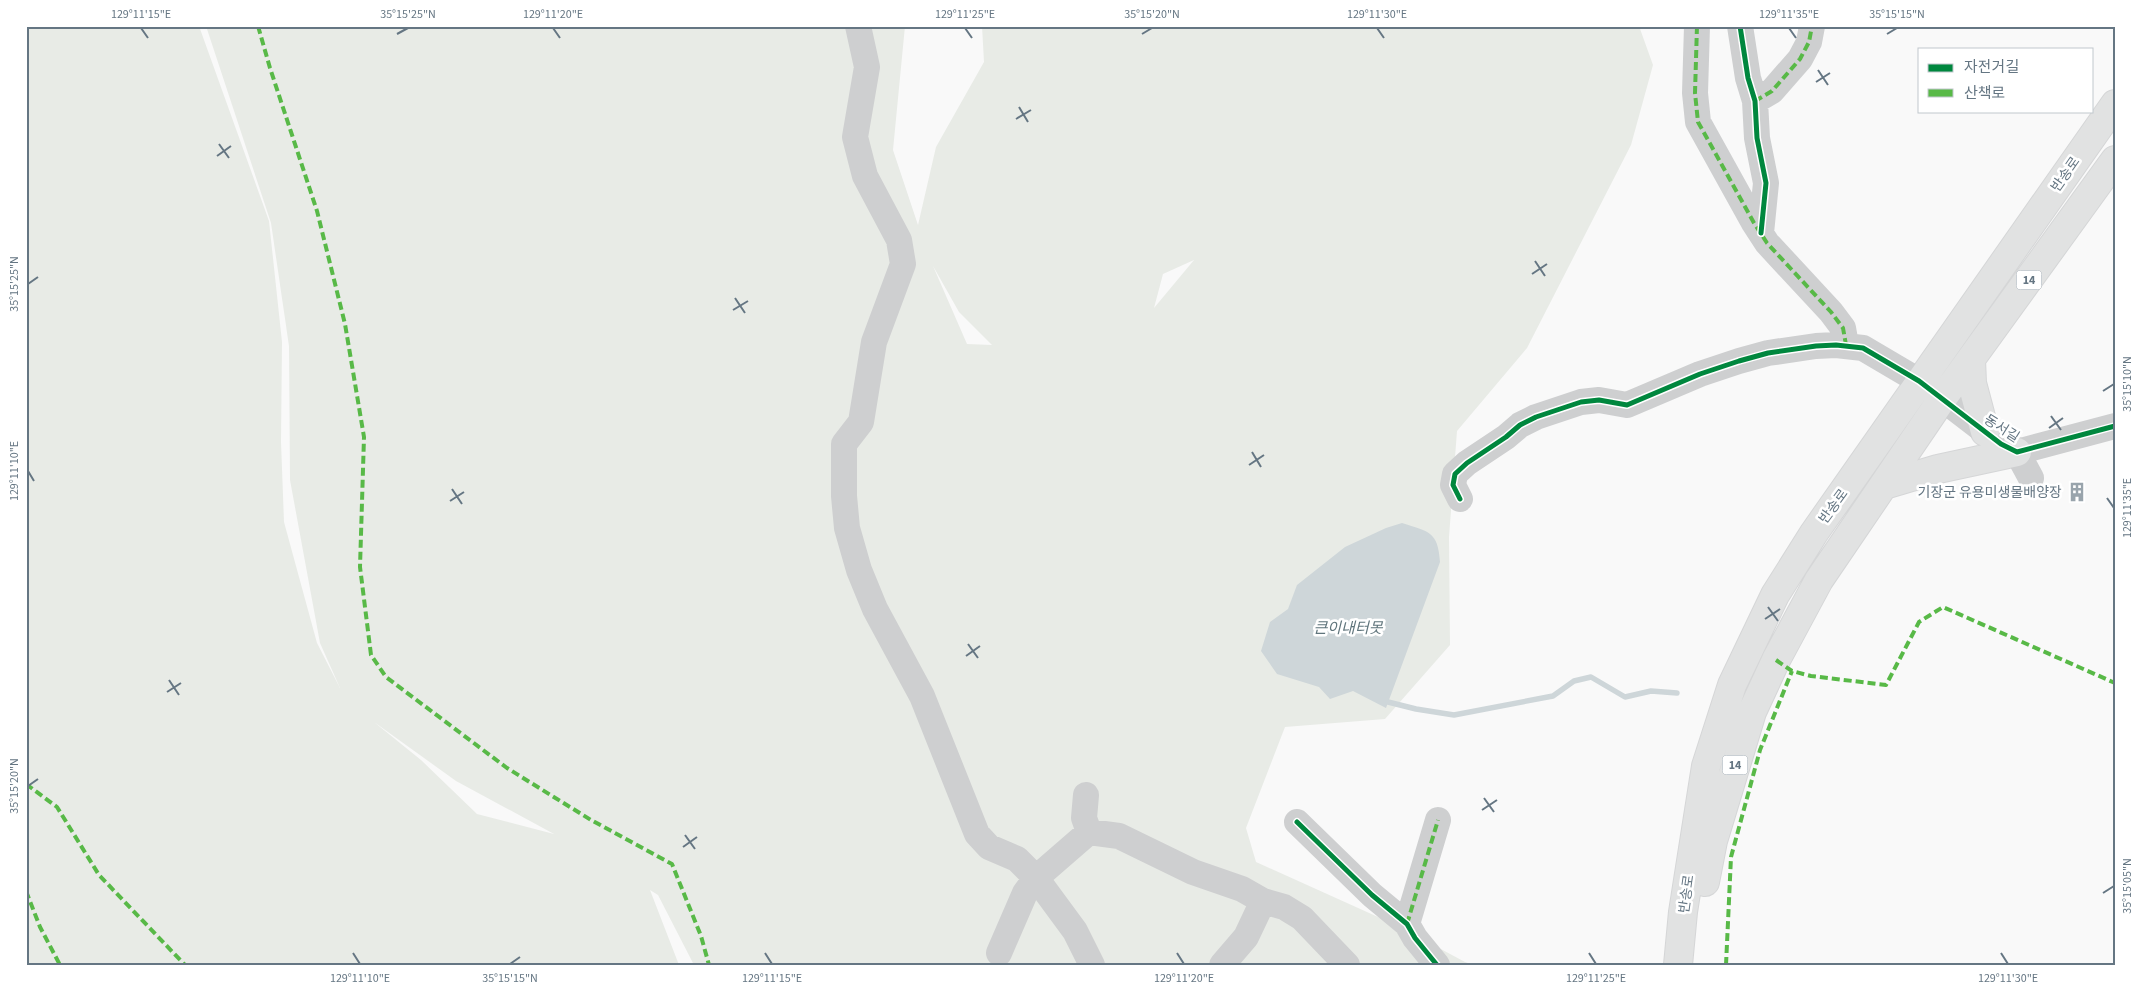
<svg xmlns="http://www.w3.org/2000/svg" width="2141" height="991" font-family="'Source Sans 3','Noto Sans KR',sans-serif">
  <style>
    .green { fill: #e8ebe6; fill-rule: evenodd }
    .water { fill: #ced6d9 }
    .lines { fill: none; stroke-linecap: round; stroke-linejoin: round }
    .stream { stroke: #ced6d9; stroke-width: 5.5 }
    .major-casing { stroke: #d5d6d7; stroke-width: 30 }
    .minor { stroke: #cecfd0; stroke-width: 26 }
    .major { stroke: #e1e2e2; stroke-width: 28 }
    .quiet { stroke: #58b947; stroke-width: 4; stroke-dasharray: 8 4; stroke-linecap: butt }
    .cycleway-casing { stroke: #fff; stroke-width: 8 }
    .cycleway { stroke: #00873e; stroke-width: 5 }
    .ticks { fill: none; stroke: #657683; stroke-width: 2 }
    .labels { text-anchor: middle; stroke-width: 5; stroke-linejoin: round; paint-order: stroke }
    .shield { fill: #fff; stroke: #939fa8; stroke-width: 1 }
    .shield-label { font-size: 12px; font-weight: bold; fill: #657683 }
    .street-label { font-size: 14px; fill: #657683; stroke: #fff }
    .poi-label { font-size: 14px; fill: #657683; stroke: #fff; text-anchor: end }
    .water-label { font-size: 15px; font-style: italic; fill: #60757c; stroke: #fff }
    .neatline { fill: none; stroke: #657683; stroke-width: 2 }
    .ticks-label { font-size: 12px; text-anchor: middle; fill: #657683 }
  </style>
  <rect width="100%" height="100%" fill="#f9f9f9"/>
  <path class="green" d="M26,26H199L269,221L282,342L281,442L284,522L317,643L340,688L320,643L290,480L289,346L271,223L206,26H905L893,150L918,225L936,147L984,62L982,26H1639L1653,65L1631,145L1527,348L1457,431L1449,537L1450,645L1385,719L1285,727L1246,828L1256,862L1398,926L1465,962L1474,965H694L658,895L650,890L679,965H26ZM1194,260L1154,308L1163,274ZM933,266L959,312L992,345L967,344ZM374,722L456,781L554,834L477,814L421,760Z"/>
  <path class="water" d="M1402,523C1429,532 1438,531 1440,562L1386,708L1353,691L1330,699L1319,687L1277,674L1261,651L1270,622L1288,609L1297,585L1345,547L1386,528Z"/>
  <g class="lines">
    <path class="stream" d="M1388,702L1416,709L1454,715L1553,696L1574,681L1591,677L1625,697L1651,691L1677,693"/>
    <defs>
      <path id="major" d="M1971,359L1972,383L1985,432
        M1884,485L1938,469L2017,452
        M1705,882L1713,841L1752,712L1776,660L1819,580L1942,399L2115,160
        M1678,965L1683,912L1706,766L1732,685L1775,595L1814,533L2115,104"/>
    </defs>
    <use href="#major" class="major-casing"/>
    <path class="minor" d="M858,26L867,67L855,137L865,176L899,240L903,264L874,342L861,422L844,444V496L847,528L859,570L875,609L922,696L977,834L989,847L1017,859L1036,878L1075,931L1092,965
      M1697,26L1695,93L1698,122L1754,223L1767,243L1831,312L1843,328L1846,345
      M1740,26L1748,78L1755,101L1757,138L1766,183L1761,233
      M1755,101L1772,91L1800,59L1809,42L1812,26
      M2017,452L2031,478
      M1460,499L1453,485L1455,474L1467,463L1506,437L1520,425L1536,417L1581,402L1599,400L1627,405L1700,374L1739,361L1768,353L1816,346L1836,345L1863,348L1919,381L2001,444L2017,452L2115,426
      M1086,795L1084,818L1089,832
      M1297,822L1372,895L1407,924L1415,938L1437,965
      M1407,924L1438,820
      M999,953L1025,893L1036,878L1089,832L1119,836L1193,872L1242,889L1263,901L1284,907L1302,918L1347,965
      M1222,965L1246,937L1263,901"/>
    <use href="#major" class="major"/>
    <path class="quiet" d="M258,26L270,68L317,211L345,324L364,437L360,567L371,655L386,677L507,768L591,820L672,864L701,936L709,965
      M1697,26L1695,93L1698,122L1754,223L1767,243L1831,312L1843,328L1846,345
      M1755,101L1772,91L1800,59L1809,42L1812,26
      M1776,660L1792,671L1811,676L1886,685L1919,622L1943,607L2115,683
      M26,784L57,807L99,875L185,965
      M26,891L40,927L60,965
      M1407,924L1438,820
      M1726,965L1731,857L1760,750L1792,671"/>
    <defs>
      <path id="cycleway" d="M1740,26L1748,78L1755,101L1757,138L1766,183L1761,233
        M1460,499L1453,485L1455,474L1467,463L1506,437L1520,425L1536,417L1581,402L1599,400L1627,405L1700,374L1739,361L1768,353L1816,346L1836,345L1863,348L1919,381L2001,444L2017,452L2115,426
        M1297,822L1372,895L1407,924L1415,938L1437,965"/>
    </defs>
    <use href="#cycleway" class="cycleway-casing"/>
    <use href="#cycleway" class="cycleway"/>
  </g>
  <path class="ticks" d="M141,28L148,38M553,28L560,38M965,28L972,38M1377,28L1384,38M1789,28L1796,38M397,34L408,28M1142,34L1152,28M1887,34L1897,28M1818,70L1828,85M1816,82L1830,73M1019,107L1028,122M1016,119L1031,110M219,144L229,158M217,156L231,146M1535,261L1545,276M1532,274L1547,264M28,284L38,277M735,298L745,313M733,310L748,301M2103,391L2114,384M2051,416L2061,430M2049,428L2063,418M1252,452L1261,467M1249,465L1264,455M28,471L34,481M452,489L462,504M2107,498L2114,508M450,501L464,492M1768,607L1778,621M1765,619L1780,609M968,644L978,658M966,656L980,646M169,680L179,695M167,692L181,683M28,786L38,779M1484,798L1494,812M1482,810L1497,800M685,835L695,849M683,847L697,837M2103,893L2114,886M353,953L360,964M765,953L772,964M1177,953L1184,964M1589,953L1596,964M2001,953L2008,964M510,964L520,957"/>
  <defs>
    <symbol id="building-bare" viewBox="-9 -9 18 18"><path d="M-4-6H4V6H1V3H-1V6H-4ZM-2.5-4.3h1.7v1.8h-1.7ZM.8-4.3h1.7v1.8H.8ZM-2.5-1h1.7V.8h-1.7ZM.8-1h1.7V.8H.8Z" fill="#99a4ac" stroke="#fff" stroke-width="2.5" paint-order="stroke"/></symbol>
  </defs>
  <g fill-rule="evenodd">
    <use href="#building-bare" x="2063" y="478" width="28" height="28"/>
  </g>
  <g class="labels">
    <g class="shield">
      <rect x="2016.5" y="270.5" width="25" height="19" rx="4"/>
      <rect x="1722.5" y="755.5" width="25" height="19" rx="4"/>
    </g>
    <g class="shield-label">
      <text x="2029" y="284">14</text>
      <text x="1735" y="769">14</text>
    </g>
    <g class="street-label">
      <text transform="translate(2065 174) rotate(-55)" y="5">반송로</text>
      <text transform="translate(2002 428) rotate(32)" y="5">동서길</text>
      <text transform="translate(1833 506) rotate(-54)" y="5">반송로</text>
      <text transform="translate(1686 894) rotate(-82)" y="5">반송로</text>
    </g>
    <g class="poi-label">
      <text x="2062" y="497">기장군 유용미생물배양장</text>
    </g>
    <g class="water-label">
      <text x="1348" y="633">큰이내터못</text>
    </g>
  </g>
  <rect width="2141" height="991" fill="none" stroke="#ffffff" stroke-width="55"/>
  <rect x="1918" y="48" width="175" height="65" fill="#ffffff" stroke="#c1c8cd"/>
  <rect x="1928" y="64" width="25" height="8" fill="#00873e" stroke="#c1c8cd"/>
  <text x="1964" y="72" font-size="15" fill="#657683">자전거길</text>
  <rect x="1928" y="89" width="25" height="8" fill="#58b947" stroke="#c1c8cd"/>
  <text x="1964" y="98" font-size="15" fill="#657683">산책로</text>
  <rect x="28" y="28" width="2086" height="936" class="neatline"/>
  <g class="ticks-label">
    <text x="141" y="18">129°11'15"E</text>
    <text x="408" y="18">35°15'25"N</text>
    <text x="553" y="18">129°11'20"E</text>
    <text x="965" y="18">129°11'25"E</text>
    <text x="1152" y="18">35°15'20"N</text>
    <text x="1377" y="18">129°11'30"E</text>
    <text x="1789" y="18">129°11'35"E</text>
    <text x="1897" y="18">35°15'15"N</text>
    <text transform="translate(14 284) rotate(-90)" y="4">35°15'25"N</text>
    <text transform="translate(2127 384) rotate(-90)" y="4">35°15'10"N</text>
    <text transform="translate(14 471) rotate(-90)" y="4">129°11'10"E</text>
    <text transform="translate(2127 508) rotate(-90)" y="4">129°11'35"E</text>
    <text transform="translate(14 786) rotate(-90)" y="4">35°15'20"N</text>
    <text transform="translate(2127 886) rotate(-90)" y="4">35°15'05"N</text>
    <text x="360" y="982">129°11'10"E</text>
    <text x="510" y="982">35°15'15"N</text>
    <text x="772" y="982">129°11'15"E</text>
    <text x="1184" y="982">129°11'20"E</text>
    <text x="1596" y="982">129°11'25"E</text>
    <text x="2008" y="982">129°11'30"E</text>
  </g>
</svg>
